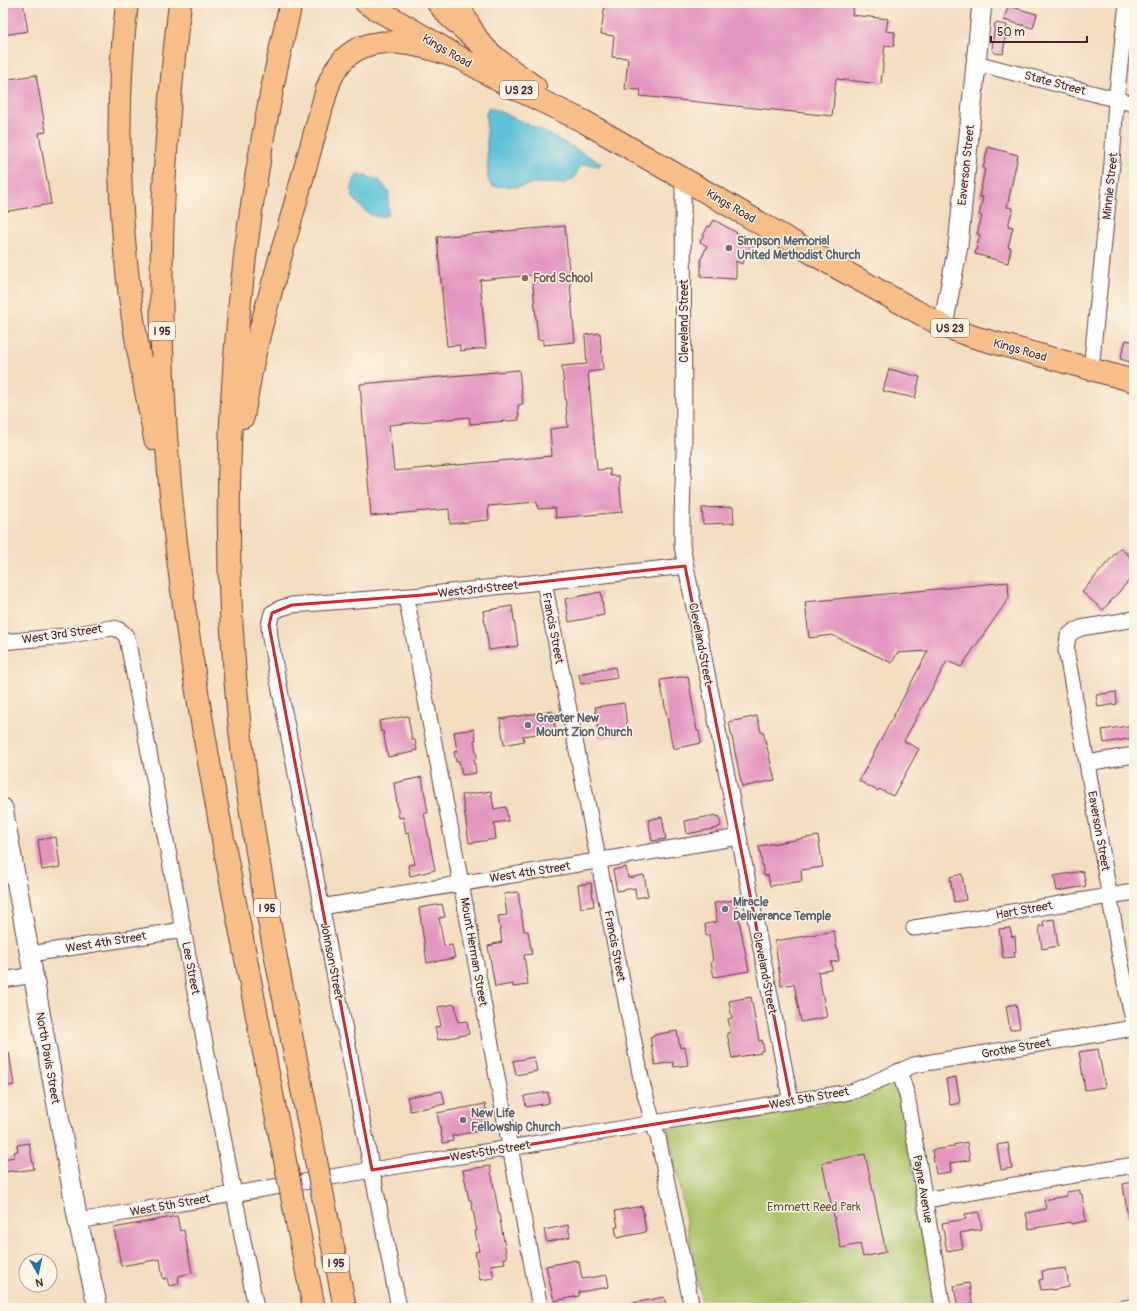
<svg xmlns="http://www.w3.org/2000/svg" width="1137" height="1311" font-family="Pangolin,sans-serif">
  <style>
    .green { fill: #abc267; stroke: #7a7049 }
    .water { fill: #5cc1d9; stroke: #537082 }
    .building { fill: #e395c0 }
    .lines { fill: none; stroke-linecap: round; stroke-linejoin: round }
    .minor-casing { stroke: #633c41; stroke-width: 17 }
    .tertiary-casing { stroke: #633c41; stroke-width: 21 }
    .primary-casing { stroke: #633c41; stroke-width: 24 }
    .motorway-casing { stroke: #633c41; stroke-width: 24 }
    .minor { stroke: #fff; stroke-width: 15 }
    .tertiary { stroke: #fff; stroke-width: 19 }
    .primary { stroke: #f7be87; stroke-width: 22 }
    .motorway { stroke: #f7be87; stroke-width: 22 }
    .motorway-bridge-casing { stroke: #633c41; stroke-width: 24; stroke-linecap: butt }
    .motorway-bridge { stroke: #f7be87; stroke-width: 22 }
    .marked { fill: none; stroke: #d62828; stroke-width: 3; stroke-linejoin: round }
    .worship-dot { fill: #6b7280; stroke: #fcf5e5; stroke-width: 1.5 }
    .education-dot { fill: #8d6e63; stroke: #fcf5e5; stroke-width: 1.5 }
    .labels { text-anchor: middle; stroke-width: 3; stroke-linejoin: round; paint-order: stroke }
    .shield { fill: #fcf5e5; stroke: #7f5f63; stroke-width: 1 }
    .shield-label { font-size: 11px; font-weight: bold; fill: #4a1f2b }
    .street-label { font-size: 12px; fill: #4a1f2b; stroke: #fcf5e5 }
    .worship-label { font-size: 12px; font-weight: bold; fill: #5b616d; stroke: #fcf5e5; text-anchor: start }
    .education-label { font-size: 12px; font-weight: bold; fill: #785e54; stroke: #fcf5e5; text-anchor: start }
    .park-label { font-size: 12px; fill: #67503d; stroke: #fcf5e5 }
  </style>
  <rect width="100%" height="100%" fill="#fcf5e5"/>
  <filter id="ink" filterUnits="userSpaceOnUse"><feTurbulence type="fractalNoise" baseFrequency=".025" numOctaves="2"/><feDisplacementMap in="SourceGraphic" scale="8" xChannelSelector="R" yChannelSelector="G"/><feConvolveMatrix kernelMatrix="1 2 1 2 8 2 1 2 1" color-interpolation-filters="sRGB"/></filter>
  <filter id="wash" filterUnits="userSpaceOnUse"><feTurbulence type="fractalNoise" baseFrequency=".012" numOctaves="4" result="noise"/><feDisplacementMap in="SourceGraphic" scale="16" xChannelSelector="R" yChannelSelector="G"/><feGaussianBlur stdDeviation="0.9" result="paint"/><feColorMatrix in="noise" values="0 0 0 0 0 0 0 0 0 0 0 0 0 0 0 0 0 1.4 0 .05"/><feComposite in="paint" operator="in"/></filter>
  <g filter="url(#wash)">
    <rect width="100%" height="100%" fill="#f2ddbf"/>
    <path class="green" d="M898,1081L935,1308H703L668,1128L840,1101Z"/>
    <path class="water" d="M492,108L547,133L601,163L599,166L585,164L580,166L574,178L564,184L539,183L516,187L493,186L490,184L488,179L486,114L488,109Z
      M358,174L379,180L389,192L388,215C376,220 366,214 358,203C356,201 353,198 352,196C350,190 354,178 358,174Z"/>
    <g id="blocks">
      <path class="building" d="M3,3H23L28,31L3,35Z
        M605,3H854L852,15L888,19L886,31L895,32L894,46L885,45L881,84L836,79L832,116L640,96L641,90L625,89L628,58L612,57L614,36L601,34Z
        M1008,6L1037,14L1033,28L1004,20Z
        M995,23L1007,25L1003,54L995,53L992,49Z
        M36,75L46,132L39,133L51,204L3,212V80Z
        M988,147L1018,155L1007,207L1013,208L1008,226L1013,227L1008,247L1011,248L1008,263L975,254L980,235L977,234L982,216L979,215L983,197H979L985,169H983Z
        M714,220L755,243L742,264L736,261V279L701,277V259L707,246L700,242L708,226L710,227Z
        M565,226L575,342L543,345V339L538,340L532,275L480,280L486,348L460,351V345L447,346L437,237Z
        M600,333L603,370L588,372L597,470L610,469V476H619L622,512L556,518L555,508L538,509L537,502L488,506L489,520L450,524L449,509L371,516L360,384L519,370L523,404L518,405L519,420L470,424L469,417L389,425L394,471L552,456L550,429L568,427L562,366L587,364L585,335Z
        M1126,340L1134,342V363L1120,359Z
        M889,369L920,377L915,398L883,391Z
        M733,507L734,523L703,524L702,508Z
        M1120,548L1134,560V575L1103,610L1082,592Z
        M1008,582L1009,598L961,667L947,661L904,741L919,749L893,796L879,789L878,791L859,781L928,651L897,653L892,663L832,635L809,638L805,602Z
        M601,592L604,615L569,622L565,599Z
        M512,606L518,646L489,650L483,611Z
        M615,667L617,678L581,684L579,674Z
        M688,676L697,731H699L701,743L673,749L660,680Z
        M1116,692L1117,704L1098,707L1096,695Z
        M624,703L628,734L599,739L595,707Z
        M552,711L556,731L523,736L524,741L504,745L500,719Z
        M408,716L412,740H415L417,750L413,751L414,752L388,757L383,731L381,732L379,721Z
        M757,716L761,732L763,731L775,780L742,787L729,722Z
        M1134,725V738L1104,743L1102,730Z
        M474,729L476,740H474L477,758L474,759L476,773L462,775L459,761L456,762L454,752L457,751L454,732Z
        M422,777L428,813H424L435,870L410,876L408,865L415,864L409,832L406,833L403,817L399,818L394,783Z
        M491,791L494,809L506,807L508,821L494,823L496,839L469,843L462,795Z
        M716,815V817L719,816L721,826L718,827V828L687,834L685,821Z
        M662,817L666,839L652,841L648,820Z
        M818,836L823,867L801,870L802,881L770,886L768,875L764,876L759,846Z
        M56,837L60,867L42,870L38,840Z
        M626,867L628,878L644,875L648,896L636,898L635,888L617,891L613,870Z
        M1083,871L1086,886L1057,891L1054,876Z
        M962,874L966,900L954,902L950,877Z
        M591,883L594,906L581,908L578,885Z
        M518,892L524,931H528L532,954L524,955L528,985L513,987V984L495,987L488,946L493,945V944L502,942L498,916L507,915L504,894Z
        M735,900L749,971L714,977L711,962H713L709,935L706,936L705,924L717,922L714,903Z
        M442,904L445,917L439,918L444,946L452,945L455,958L427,963L419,908Z
        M1054,919L1058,946L1042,949L1039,926H1044L1043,921Z
        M1010,928L1012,937L1015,936L1016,952H1014L1015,957L1003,958L999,929Z
        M834,931L839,961L831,962L832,970L818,972L827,1017L801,1022L794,984L781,986L775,941Z
        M751,997L759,1041L762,1040L764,1050L760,1051L761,1053L732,1058L727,1033L731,1032L728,1019L732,1018L729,1001Z
        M455,1004L458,1022L467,1021L469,1034L438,1040L435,1027L441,1026L438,1007Z
        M1016,1004L1020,1028L1010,1030L1006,1006Z
        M677,1031L680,1048L685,1047L688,1065L674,1067L673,1062L655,1065L650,1037L653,1036V1035Z
        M1098,1049L1105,1087L1085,1090L1079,1052Z
        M9,1052L14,1085L3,1087V1053Z
        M534,1057L537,1071L516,1075L513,1061Z
        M956,1077L960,1103L950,1105L946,1079Z
        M442,1091L445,1104L410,1111L407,1097Z
        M548,1092L549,1103L526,1107L524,1096Z
        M485,1104L490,1129L452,1136L453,1141L443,1143L437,1113Z
        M967,1142L970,1160L950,1163L951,1172L936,1174L932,1150L954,1147L953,1145Z
        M29,1143L34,1169L13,1172V1171L3,1172V1159L15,1157L14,1152L18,1151L17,1145Z
        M1008,1143L1012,1168L1001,1170L997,1145Z
        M865,1154L886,1252L863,1257L860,1244L841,1248L822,1163Z
        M490,1166L507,1258H504L505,1263L491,1265L494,1278L480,1280L475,1252L479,1251L475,1231H477L471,1200H469L463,1170Z
        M1134,1182V1218H1128L1123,1184Z
        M1080,1190V1194H1082L1086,1221L1071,1224L1070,1222L1029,1229L1026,1213L1046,1209L1044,1200L1066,1196V1192Z
        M642,1206L646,1232L617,1238L615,1227H618L615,1211Z
        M979,1212L982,1229L960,1233L963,1248L947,1251L942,1223L966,1219L965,1214Z
        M177,1216L180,1231L184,1230L192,1273L178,1276L179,1284L169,1286L167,1278L163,1279L160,1259L121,1266L114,1228Z
        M568,1225L570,1237L547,1242L544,1230Z
        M576,1260V1262L579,1261L582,1279L607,1275L609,1287L579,1292V1296L554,1301L546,1266Z
        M1066,1268L1069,1287L1052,1290V1289L1041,1290L1039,1280L1043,1279L1042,1271Z
        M969,1283L973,1308H958L954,1286Z
        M664,1297L667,1308H635L634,1303Z"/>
    </g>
  </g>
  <g filter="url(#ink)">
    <use href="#blocks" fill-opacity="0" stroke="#633c41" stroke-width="1"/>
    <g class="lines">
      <defs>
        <path id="minor" d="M976,63L1134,104
          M683,179L684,451L682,517V546L791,1102
          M1091,369L1112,163L1116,100L1127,3
          M544,582L642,1083L653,1123L658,1137L692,1308
          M406,597L461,883L540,1308
          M1134,619L1081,628L1074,631L1068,636L1066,650L1087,763L1121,964L1134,1025
          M3,642L65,636L111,628C118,628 123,631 127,638L256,1308
          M1087,763L1134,755
          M321,907L739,837
          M914,928L1134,892
          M30,954L183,930
          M3,980L33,975
          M899,1071L907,1095L943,1308
          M925,1200L1134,1165
          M78,1221L372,1170L510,1148L653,1123L844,1093L854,1091L914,1065L1134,1028
          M399,1308L370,1161L270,638L269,625L272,613L281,608L292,605L423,595L685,566
          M1124,1308L1134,1306"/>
        <path id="tertiary" d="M943,326L958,246L982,3
          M3,808L78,1221L98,1308"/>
        <path id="primary" d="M366,3L500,81L583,121L845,272L943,326L974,337L1134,381
          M458,3C465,17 472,34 483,46C497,62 518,74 535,87"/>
        <path id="motorway" d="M127,3C115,104 118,205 131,305C137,350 147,394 155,439
          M180,3C161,159 155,316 169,473C181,612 206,750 232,887C248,970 264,1052 280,1135
          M291,3C234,240 214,488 240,730C255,865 284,997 310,1130
          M438,3L448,15L483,46
          M243,417L253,361L261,327L327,89C347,26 406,39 456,57
          M327,1217L345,1308
          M297,1222L314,1308"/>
      </defs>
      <use href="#minor" class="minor-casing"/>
      <use href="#tertiary" class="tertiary-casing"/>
      <use href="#primary" class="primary-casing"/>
      <use href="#motorway" class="motorway-casing"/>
      <use href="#minor" class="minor"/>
      <use href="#tertiary" class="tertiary"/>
      <use href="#primary" class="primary"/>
      <use href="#motorway" class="motorway"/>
      <defs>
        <path id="motorway-bridge" d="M310,1130L327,1217
          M280,1135L297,1222"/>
      </defs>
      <use href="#motorway-bridge" class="motorway-bridge-casing"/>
      <use href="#motorway-bridge" class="motorway-bridge"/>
    </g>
  </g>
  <path class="marked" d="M685,566L791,1102L372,1170L269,625L272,613L292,605L423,595Z"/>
  <g class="worship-dot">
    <circle cx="729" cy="248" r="4"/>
    <circle cx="528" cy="725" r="4"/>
    <circle cx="725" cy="909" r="4"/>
    <circle cx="463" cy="1120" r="4"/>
  </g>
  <circle class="education-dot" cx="525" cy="278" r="4"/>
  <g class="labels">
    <g class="shield">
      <rect x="500" y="81" width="38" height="18" rx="3"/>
      <rect x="931" y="319" width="38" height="18" rx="3"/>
      <rect x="149" y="322" width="26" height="18" rx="3"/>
      <rect x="254" y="899" width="26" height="18" rx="3"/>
      <rect x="323" y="1254" width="26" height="18" rx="3"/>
    </g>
    <g class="shield-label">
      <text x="519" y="94">US 23</text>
      <text x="950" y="332">US 23</text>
      <text x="162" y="335">I 95</text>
      <text x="267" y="912">I 95</text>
      <text x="336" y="1267">I 95</text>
    </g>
    <g class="street-label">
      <text transform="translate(447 51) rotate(30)" y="4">Kings Road</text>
      <text transform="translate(1055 83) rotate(15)" y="4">State Street</text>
      <text transform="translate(966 165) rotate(-84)" y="4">Eaverson Street</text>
      <text transform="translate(1110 186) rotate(-84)" y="4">Minnie Street</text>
      <text transform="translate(731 206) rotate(30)" y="4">Kings Road</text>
      <text transform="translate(684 321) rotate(-90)" y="4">Cleveland Street</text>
      <text transform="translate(1020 350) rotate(16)" y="4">Kings Road</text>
      <text transform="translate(478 589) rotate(-6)" y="4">West 3rd Street</text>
      <text transform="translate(553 628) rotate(79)" y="4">Francis Street</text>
      <text transform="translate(62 634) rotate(-8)" y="4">West 3rd Street</text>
      <text transform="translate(701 644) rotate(79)" y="4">Cleveland Street</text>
      <text transform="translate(1099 831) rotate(80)" y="4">Eaverson Street</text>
      <text transform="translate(530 872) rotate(-9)" y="4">West 4th Street</text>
      <text transform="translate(1024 910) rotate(-10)" y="4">Hart Street</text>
      <text transform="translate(106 942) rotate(-9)" y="4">West 4th Street</text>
      <text transform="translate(615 946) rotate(79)" y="4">Francis Street</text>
      <text transform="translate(474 952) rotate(80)" y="4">Mount Herman Street</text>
      <text transform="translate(332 961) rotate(79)" y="4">Johnson Street</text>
      <text transform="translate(191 968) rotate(79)" y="4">Lee Street</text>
      <text transform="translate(765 973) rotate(79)" y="4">Cleveland Street</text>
      <text transform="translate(1016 1048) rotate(-10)" y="4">Grothe Street</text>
      <text transform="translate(48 1058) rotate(80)" y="4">North Davis Street</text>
      <text transform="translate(809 1098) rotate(-10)" y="4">West 5th Street</text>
      <text transform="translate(490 1151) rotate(-9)" y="4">West 5th Street</text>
      <text transform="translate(923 1189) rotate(80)" y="4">Payne Avenue</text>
      <text transform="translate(170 1205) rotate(-10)" y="4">West 5th Street</text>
    </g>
    <g class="worship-label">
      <text x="737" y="245">Simpson Memorial<tspan x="737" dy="14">United Methodist Church</tspan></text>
      <text x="536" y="722">Greater New<tspan x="536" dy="14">Mount Zion Church</tspan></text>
      <text x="733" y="906">Miracle<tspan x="733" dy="14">Deliverance Temple</tspan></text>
      <text x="471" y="1117">New Life<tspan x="471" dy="14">Fellowship Church</tspan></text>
    </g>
    <g class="education-label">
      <text x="533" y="282">Ford School</text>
    </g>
    <g class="park-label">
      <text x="814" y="1211">Emmett Reed Park</text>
    </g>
  </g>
  <rect width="1137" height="1311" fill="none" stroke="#fcf5e5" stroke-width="16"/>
  <g transform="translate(38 1273) rotate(171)"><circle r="19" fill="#fcf5e5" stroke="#b59f9b"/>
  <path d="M0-3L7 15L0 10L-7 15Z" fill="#1f6fb2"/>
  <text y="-6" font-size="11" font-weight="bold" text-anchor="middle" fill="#4a1f2b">N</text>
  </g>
  <path d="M991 36v6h96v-6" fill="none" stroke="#4a1f2b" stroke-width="2"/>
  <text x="997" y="36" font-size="12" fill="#4a1f2b" stroke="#fcf5e5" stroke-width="3" paint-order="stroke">50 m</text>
</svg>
